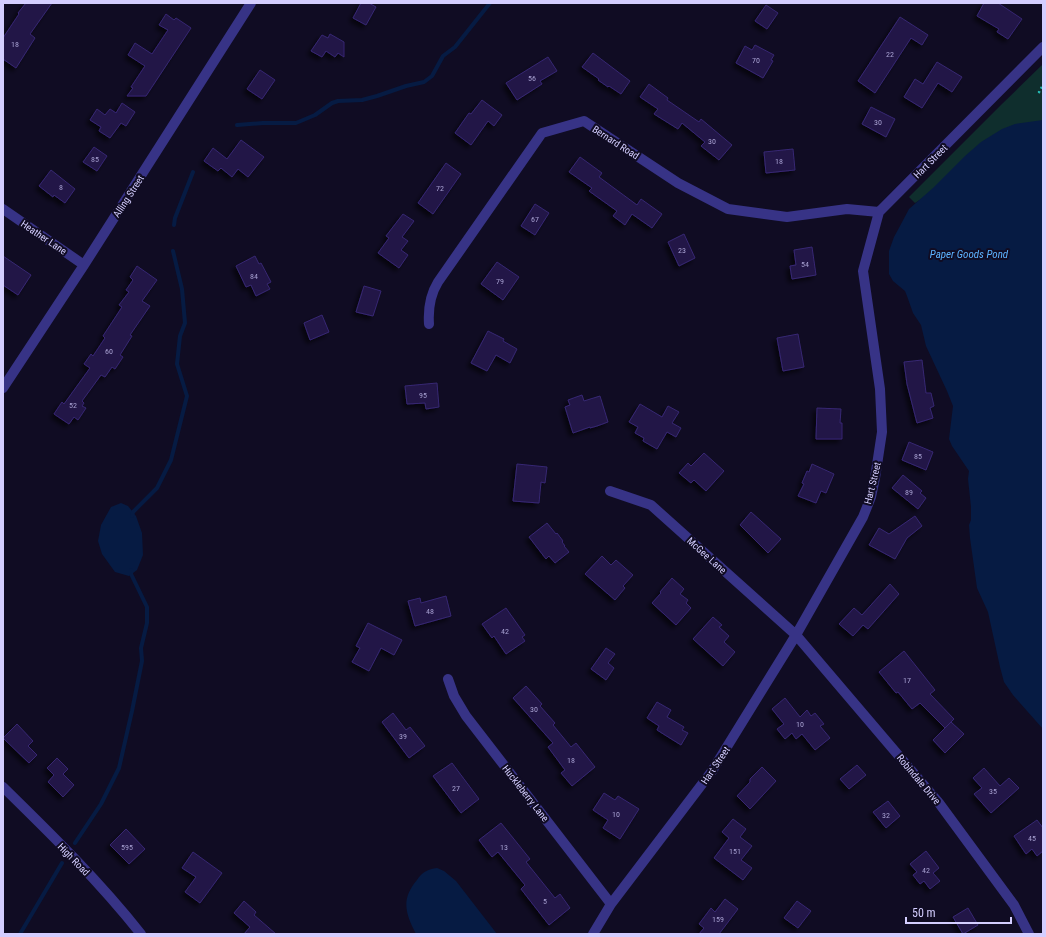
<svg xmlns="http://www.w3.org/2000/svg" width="1046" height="937" font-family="'Roboto Condensed',sans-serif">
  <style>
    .green { fill: #0f2e2d }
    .water { fill: #061b43 }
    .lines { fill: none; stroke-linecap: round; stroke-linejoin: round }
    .stream { stroke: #061b43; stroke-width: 4 }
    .building { fill: #211746; stroke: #372773; filter: url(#shadow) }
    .path { stroke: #25bcb5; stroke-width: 2.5; stroke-dasharray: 2 3; stroke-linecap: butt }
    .street { stroke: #373386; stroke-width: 10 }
    .labels { text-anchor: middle; stroke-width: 4; stroke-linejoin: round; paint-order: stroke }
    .number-label { font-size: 8px; fill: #a7a0d1 }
    .street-label { font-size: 10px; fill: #d4ceff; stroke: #100c23 }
    .water-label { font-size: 11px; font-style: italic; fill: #5cb2ff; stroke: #100c23 }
  </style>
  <defs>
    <filter id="shadow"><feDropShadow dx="-3.5" dy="3.5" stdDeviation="2" flood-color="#0009"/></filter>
  </defs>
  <rect width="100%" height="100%" fill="#100c23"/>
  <path class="green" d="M1043,64V120L915,203L909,197L1002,104Z"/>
  <path class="water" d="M1043,120V729L1013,695L1004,682L1000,667L988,612L977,588L970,538L969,525L971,520V507L968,479L969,471L952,446L949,439L953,406L947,391L926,346L921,325L913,313L907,296L905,291L893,281L889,274V251L894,237L900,226L909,209L933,188L965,156L981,142L1002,129L1015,124Z
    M121,503L128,506L136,516L142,533L143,555L137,570L129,576L115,572L102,554L98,541L101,525L111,507Z
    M437,868L444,871L456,881L497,934H416C405,913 401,899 417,880C422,872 428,869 437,868Z"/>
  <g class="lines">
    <path class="stream" d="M237,125L263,123H296L315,115L332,103L338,101L362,100L377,96L406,86L424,82L432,76L443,56L455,47L490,3
      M174,225L175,218L193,172
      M132,516L133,512L157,488L171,460L187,396L177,364L180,336L185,323L182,289L173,251
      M75,843L101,804L119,768L132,711L142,661L141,648L147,623V607L131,574V570
      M20,934L62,863"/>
  </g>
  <path class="building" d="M26,3H52L30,34L35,38L16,68L3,59V38L19,14L18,13Z
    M361,3H369L376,7L366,25L353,18Z
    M984,3H998L1022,19L1008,39L997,32L999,29L977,16Z
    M766,5L778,13L767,29L755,21Z
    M166,14L174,20L176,18L191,28L146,96H127L133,88L131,87L145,66L128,55L135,43L152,54L168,30L159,25Z
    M900,17L928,35L922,45L911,38L875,93L858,81Z
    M330,34L344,42V57L338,53L335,57L326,51L322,57L311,51L322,35L328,38Z
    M755,45L774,55L771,60L773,61L763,78L736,63L745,46L752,50Z
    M593,53L630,81L621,94L609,86L608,87L598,80L599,79L582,67Z
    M548,57L557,71L540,81L542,84L517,100L506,83Z
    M937,62L962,77L952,92L938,83L922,108L904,97L915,79L923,84Z
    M260,70L275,80L262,99L247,89Z
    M649,84L668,98L667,100L699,122L701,119L732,145L719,160L701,146L705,142L682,123L678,129L654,114L658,109L640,97Z
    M482,100L502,115L494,126L488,121L471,145L455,133L469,113L471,114Z
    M122,103L135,112L126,126L121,123L110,138L99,131L101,127L90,120L97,109L105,115L110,109L116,113Z
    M871,107L895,119L886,137L862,124Z
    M241,140L264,157L248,177L238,169L232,177L221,168L218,171L204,161L213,148L227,159Z
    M94,147L107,156L97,171L83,162Z
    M793,149L795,170L766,173L764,152Z
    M580,157L602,173L599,177L637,205L641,199L662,214L652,228L632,214L625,225L613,216L617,211L589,191L592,188L569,172Z
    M446,163L461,174L433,214L418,203Z
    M51,170L75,189L65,203L54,195L53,197L39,186Z
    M535,204L549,213L535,235L521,226Z
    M403,214L414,221L402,237L408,241L401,250L408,255L399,268L378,253L389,238L386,236Z
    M684,234L695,258L679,266L668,242Z
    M812,247L816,275L792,279L790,266L796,265L794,250Z
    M3,256L31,275L18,295L3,285Z
    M255,256L259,264L261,263L271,282L267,284L270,289L256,296L251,285L246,287L236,266Z
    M497,262L519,277L503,300L481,284Z
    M137,266L157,280L142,301L150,306L130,335L132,336L120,355L123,357L115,369L112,367L105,377L101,375L82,401L84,403L82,406L86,408L78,420L74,417L69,424L54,414L62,402L64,404L90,368L84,364L91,354L93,356L105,338L103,336L122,307L119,305L129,292L126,290L133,280L130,277Z
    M364,286L381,291L373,316L356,312Z
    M322,315L329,332L310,340L304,323Z
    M488,331L504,339L503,341L517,349L510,363L496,355L487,371L471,363Z
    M798,334L804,367L783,371L777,338Z
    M922,360L926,393H931L934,406L930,408L933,418L917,423L907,384L904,362Z
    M437,383L439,407L426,409L425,403L407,404L405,386Z
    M582,395L584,401L600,396L608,422L597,426L590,428V427L573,433L565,407L570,405L568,400Z
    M640,404L662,417L668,406L679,412L672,423L681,428L676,437L667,432L657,449L643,441L644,438L635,433L638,427L629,422Z
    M817,408L841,409L840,423H842V439H816Z
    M909,442L933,452L926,470L902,460Z
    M704,453L724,471L706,491L694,480L691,483L679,473L688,463L691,466Z
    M517,464L547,467L545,483L541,482L539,503L513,501Z
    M812,464L834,474L826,493L821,491L816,503L798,496L804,484L802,483L807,471L809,472Z
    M903,475L922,491L920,493L926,498L918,509L892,488Z
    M751,512L781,539L768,553L740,525Z
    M915,516L922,526L907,538L895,559L869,545L879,528L889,534Z
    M547,523L556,534L557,533L563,541L562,542L565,546H564L569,552L555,563L549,556L546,559L529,537Z
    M602,556L611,565L616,560L633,575L623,586L625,588L615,600L585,574Z
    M672,578L684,589L680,594L688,600L686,603L691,608L676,625L652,603L661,593L660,592Z
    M890,584L899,594L868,629L863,625L853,636L839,624L854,608L862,615Z
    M446,596L451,616L415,626L408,601L420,598L421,603Z
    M506,608L525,635L522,637L525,641L506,654L494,636L492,638L482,624Z
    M713,617L722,625L719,627L729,636L724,642L735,652L723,666L693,639Z
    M368,623L402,640L394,655L381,648L369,671L352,662L360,648L356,646Z
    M606,648L615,654L608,663L614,668L606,680L591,669Z
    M904,651L935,690L930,694L954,719L945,728L920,703L912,709L898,692L896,693L879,672Z
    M526,686L542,704L540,706L555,723L553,725L571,747L576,743L595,767L572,786L561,773L565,770L548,747L553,743L513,698Z
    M785,698L800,717L807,710L811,716L815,713L824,724L820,726L830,738L815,750L802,734L796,739L792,733L785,739L777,729L784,724L772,709Z
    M657,702L671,710L667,717L684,727L682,730L688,733L681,745L657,730L659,726L647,718Z
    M393,713L406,730L410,727L425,746L409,758L382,722Z
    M951,722L964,734L945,753L933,740Z
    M17,724L33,741L28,746L37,755L29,763L3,738Z
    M57,758L68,769L63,774L74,785L63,797L48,782L54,775L47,768Z
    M452,763L479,799L461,813L433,776Z
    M857,765L866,775L849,789L840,779Z
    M762,767L776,781L750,809L737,796L750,782V779Z
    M984,768L1000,786L1009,778L1019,788L991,813L974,794L982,788L973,778Z
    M604,793L615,800L618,796L639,809L620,839L603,828L608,820L593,810Z
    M888,801L900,816L886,828L873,812Z
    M733,819L746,829L740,837L752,846L741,860L752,868L743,880L714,858L729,838L722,832Z
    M1037,820L1043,828V851L1037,856L1032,849L1026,854L1014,836Z
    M501,823L530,859L526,862L555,898L560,894L570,908L549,925L521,889L525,885L498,852L492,857L479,840Z
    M126,829L145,849L129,864L110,845Z
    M926,851L939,868L933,873L940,881L930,889L924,881L920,884L913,875L917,872L910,864Z
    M193,852L222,873L200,903L185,892L196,877L182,868Z
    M725,899L738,909L719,934H699L704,928L699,924L711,908L715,912Z
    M244,901L256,912L254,915L276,934H244L250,927L234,913Z
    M797,901L811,911L798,928L784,918Z
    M968,908L978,925L963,934L953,917Z"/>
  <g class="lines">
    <path class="path" d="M1042,87L1039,92L1043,94"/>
    <path class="street" d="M3,209L84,265
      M429,324C428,309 430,295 438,282L542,133L584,121L678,183L728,209L787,217L847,209L879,212
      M3,388L84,265L251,3
      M610,491L651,505L796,635L939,803L1014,905L1029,934
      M448,679L454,696L466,716L611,904
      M3,787C51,834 99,881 141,934
      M593,934L611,904L712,771L796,635L863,517L871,497L875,478L882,432L880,389L863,271L879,212L1043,47"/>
  </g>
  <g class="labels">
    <g class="number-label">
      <text x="15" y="47">18</text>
      <text x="890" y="57">22</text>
      <text x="756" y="63">70</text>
      <text x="532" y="81">56</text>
      <text x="878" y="125">30</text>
      <text x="712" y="144">30</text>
      <text x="95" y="162">85</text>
      <text x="779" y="164">18</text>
      <text x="61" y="190">8</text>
      <text x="440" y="191">72</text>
      <text x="535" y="222">67</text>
      <text x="682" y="253">23</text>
      <text x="805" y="267">54</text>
      <text x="254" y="279">84</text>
      <text x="500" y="284">79</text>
      <text x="109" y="354">60</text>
      <text x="423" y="398">95</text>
      <text x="73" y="408">52</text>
      <text x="918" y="459">85</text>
      <text x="909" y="495">89</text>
      <text x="430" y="614">48</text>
      <text x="505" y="634">42</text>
      <text x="907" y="683">17</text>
      <text x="534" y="712">30</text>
      <text x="800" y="727">10</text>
      <text x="403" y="739">39</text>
      <text x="571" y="763">18</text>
      <text x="456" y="791">27</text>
      <text x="993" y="794">35</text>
      <text x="616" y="817">10</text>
      <text x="886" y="818">32</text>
      <text x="1032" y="841">45</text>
      <text x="127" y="850">595</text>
      <text x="504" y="850">13</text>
      <text x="735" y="854">151</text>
      <text x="926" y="873">42</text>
      <text x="545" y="904">5</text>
      <text x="718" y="922">159</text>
    </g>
    <g class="street-label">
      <text transform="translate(616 142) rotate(33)" y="4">Bernard Road</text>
      <text transform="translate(930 161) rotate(-45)" y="4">Hart Street</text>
      <text transform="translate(128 196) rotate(-57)" y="4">Alling Street</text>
      <text transform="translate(44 237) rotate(34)" y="4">Heather Lane</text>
      <text transform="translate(872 483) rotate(-76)" y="4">Hart Street</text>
      <text transform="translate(707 555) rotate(42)" y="4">McGee Lane</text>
      <text transform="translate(715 765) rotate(-56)" y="4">Hart Street</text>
      <text transform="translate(919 779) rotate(50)" y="4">Robindale Drive</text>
      <text transform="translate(526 793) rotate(52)" y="4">Huckleberry Lane</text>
      <text transform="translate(74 859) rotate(46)" y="4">High Road</text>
    </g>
    <g class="water-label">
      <text x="969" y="258">Paper Goods Pond</text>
    </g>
  </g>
  <rect width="1046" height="937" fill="none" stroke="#d4ceff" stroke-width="8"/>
  <path d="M906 917v6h105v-6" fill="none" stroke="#d4ceff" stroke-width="2"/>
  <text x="912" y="917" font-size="12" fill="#d4ceff" stroke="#100c23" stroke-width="3" paint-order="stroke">50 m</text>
</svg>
